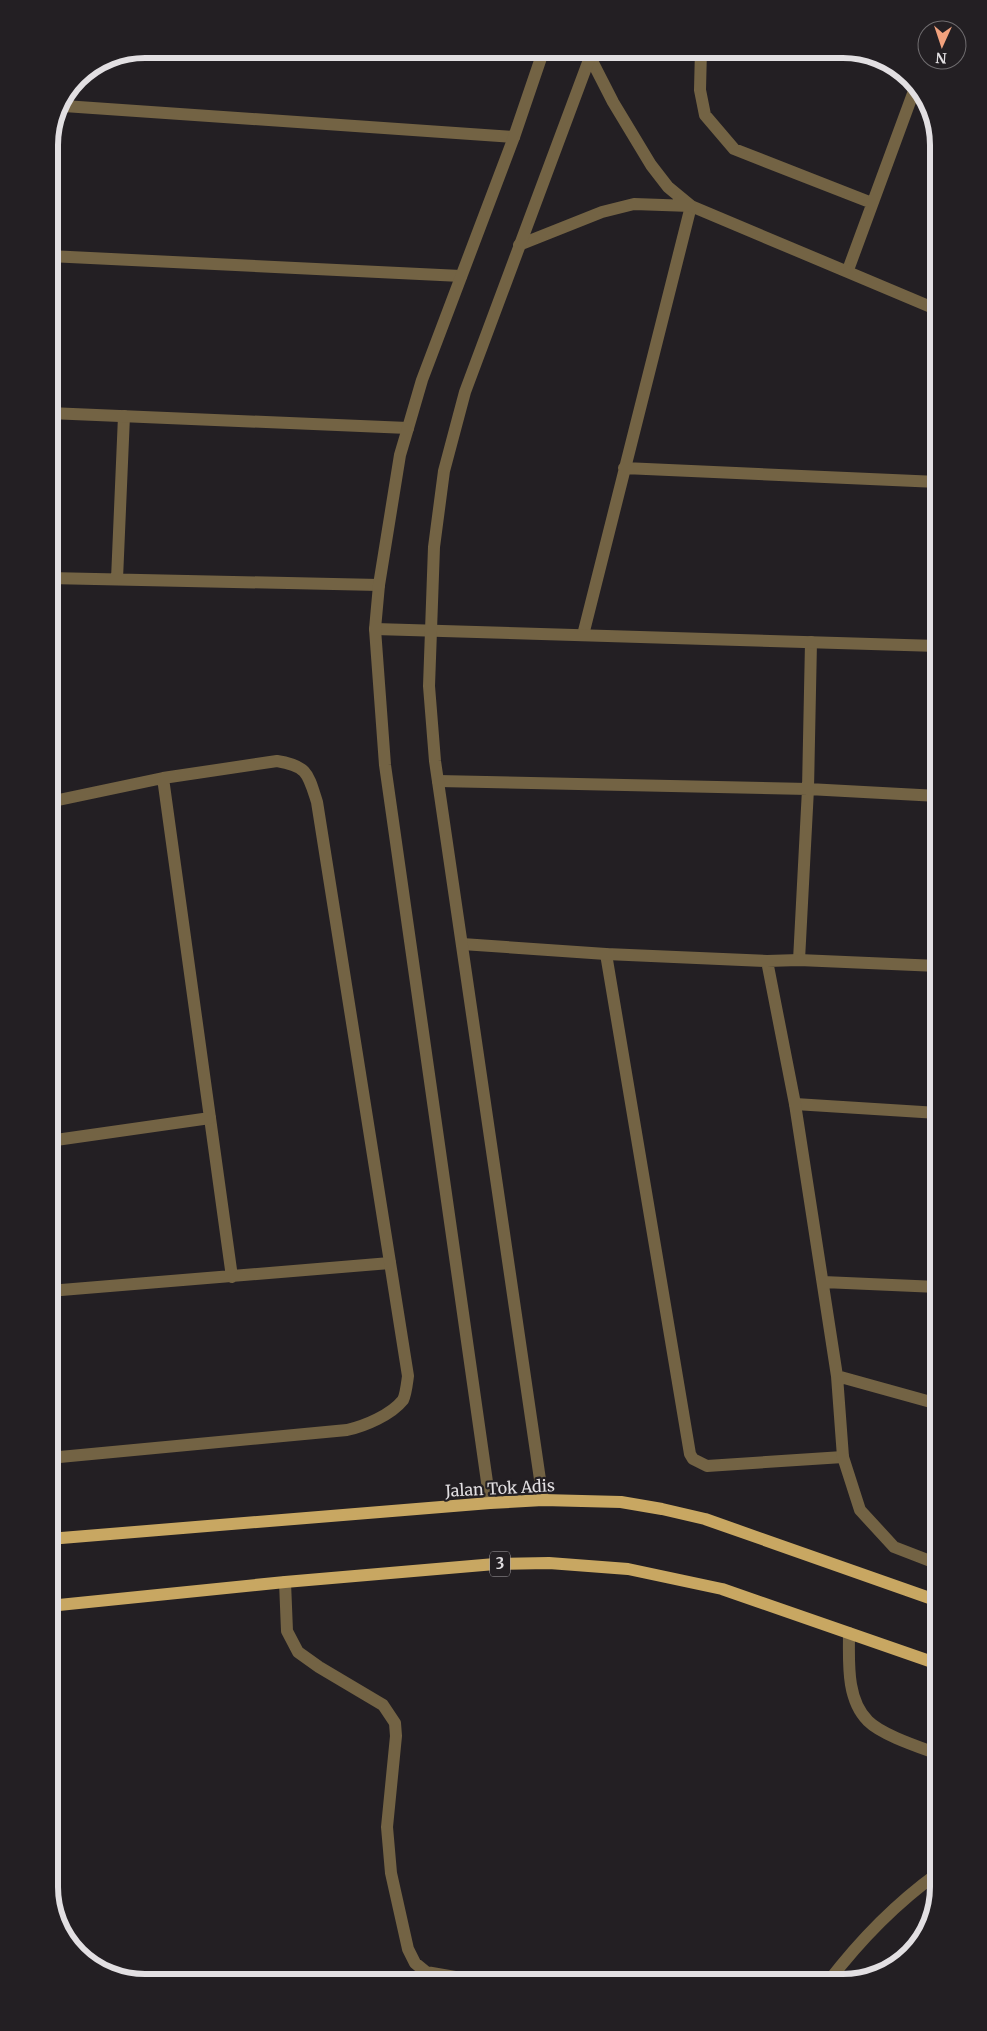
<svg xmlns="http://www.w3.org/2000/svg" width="987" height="2031" font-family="Merriweather,serif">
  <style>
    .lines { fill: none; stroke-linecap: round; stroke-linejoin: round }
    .service { stroke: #736344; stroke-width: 12 }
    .minor { stroke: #736344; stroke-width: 12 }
    .tertiary { stroke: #736344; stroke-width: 12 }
    .primary { stroke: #c8a762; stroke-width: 12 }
    .labels { text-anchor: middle; stroke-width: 4.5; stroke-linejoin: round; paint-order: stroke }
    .shield { fill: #231f23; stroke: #a9a5a9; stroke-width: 1 }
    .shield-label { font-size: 15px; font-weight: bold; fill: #e2dfe2 }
    .street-label { font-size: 16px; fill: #e2dfe2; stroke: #231f23 }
    .rim { fill: none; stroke: #e2dfe2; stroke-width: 6 }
  </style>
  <rect width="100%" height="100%" fill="#231f23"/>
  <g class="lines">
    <path class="service" d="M49,140V138
      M49,256L461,276
      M624,468L938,482
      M49,578L379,585
      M117,579L124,416
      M583,635L691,206
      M438,781L808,789L938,796
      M606,954L690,1454L693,1459L707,1466L843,1457
      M799,960L808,789L811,642
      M795,1104L938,1113
      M210,1118L232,1277
      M49,1291L390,1263"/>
    <path class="minor" d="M701,49L700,90L705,115L734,149L872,203
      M590,57L613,102L651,165L668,187L691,206L938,310
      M64,106L514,137
      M519,245L602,212L634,204L691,206
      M848,270L915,88
      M49,413L408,428
      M375,629L938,646
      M462,944L606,954L767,961L799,960L938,966
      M767,961L795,1104L837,1376L843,1457L860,1510L894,1547L938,1564
      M49,1141L210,1118L163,778
      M823,1282L938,1287
      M837,1376L938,1404
      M49,1458L347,1430C365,1426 391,1415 403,1400C406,1394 407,1383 408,1376L317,802C308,774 308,766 277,761L163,778L49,802
      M285,1582L287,1631L298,1652L319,1667L383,1705L395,1723L396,1736L387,1827L391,1873L408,1949L415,1963L426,1972L484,1982
      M849,1633C849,1662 846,1699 868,1721C882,1735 919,1747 938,1754
      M828,1982C860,1940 895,1904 938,1873"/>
    <path class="tertiary" d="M543,1500L435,761L429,686L434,547L444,471L465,392L593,49
      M490,1503L385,765L375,629L379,585L400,455L408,428L422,380L514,137L544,49"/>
    <path class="primary" d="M49,1539L490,1503L543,1500L621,1502L662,1509L705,1519L938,1601
      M49,1606L285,1582L495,1564L549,1563L628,1569L722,1589L938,1664"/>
  </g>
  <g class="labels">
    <rect class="shield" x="490" y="1551.5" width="20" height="25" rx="4"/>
    <g class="shield-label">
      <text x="500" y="1569">3</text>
    </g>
    <g class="street-label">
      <text transform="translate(500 1488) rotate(-3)" y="6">Jalan Tok Adis</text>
    </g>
  </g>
  <path d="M0 0H987V2031H0ZM145 58H843A87 87 0 0 1 930 145V1887A87 87 0 0 1 843 1974H145A87 87 0 0 1 58 1887V145A87 87 0 0 1 145 58Z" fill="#231f23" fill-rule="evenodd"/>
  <path class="rim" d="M145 58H843A87 87 0 0 1 930 145V1887A87 87 0 0 1 843 1974H145A87 87 0 0 1 58 1887V145A87 87 0 0 1 145 58Z"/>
  <g transform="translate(942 45) rotate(183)"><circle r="24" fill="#231f23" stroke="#6f6c6f"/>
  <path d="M0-4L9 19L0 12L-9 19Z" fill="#f1a17d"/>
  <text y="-8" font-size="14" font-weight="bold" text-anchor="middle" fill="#e2dfe2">N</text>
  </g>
</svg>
